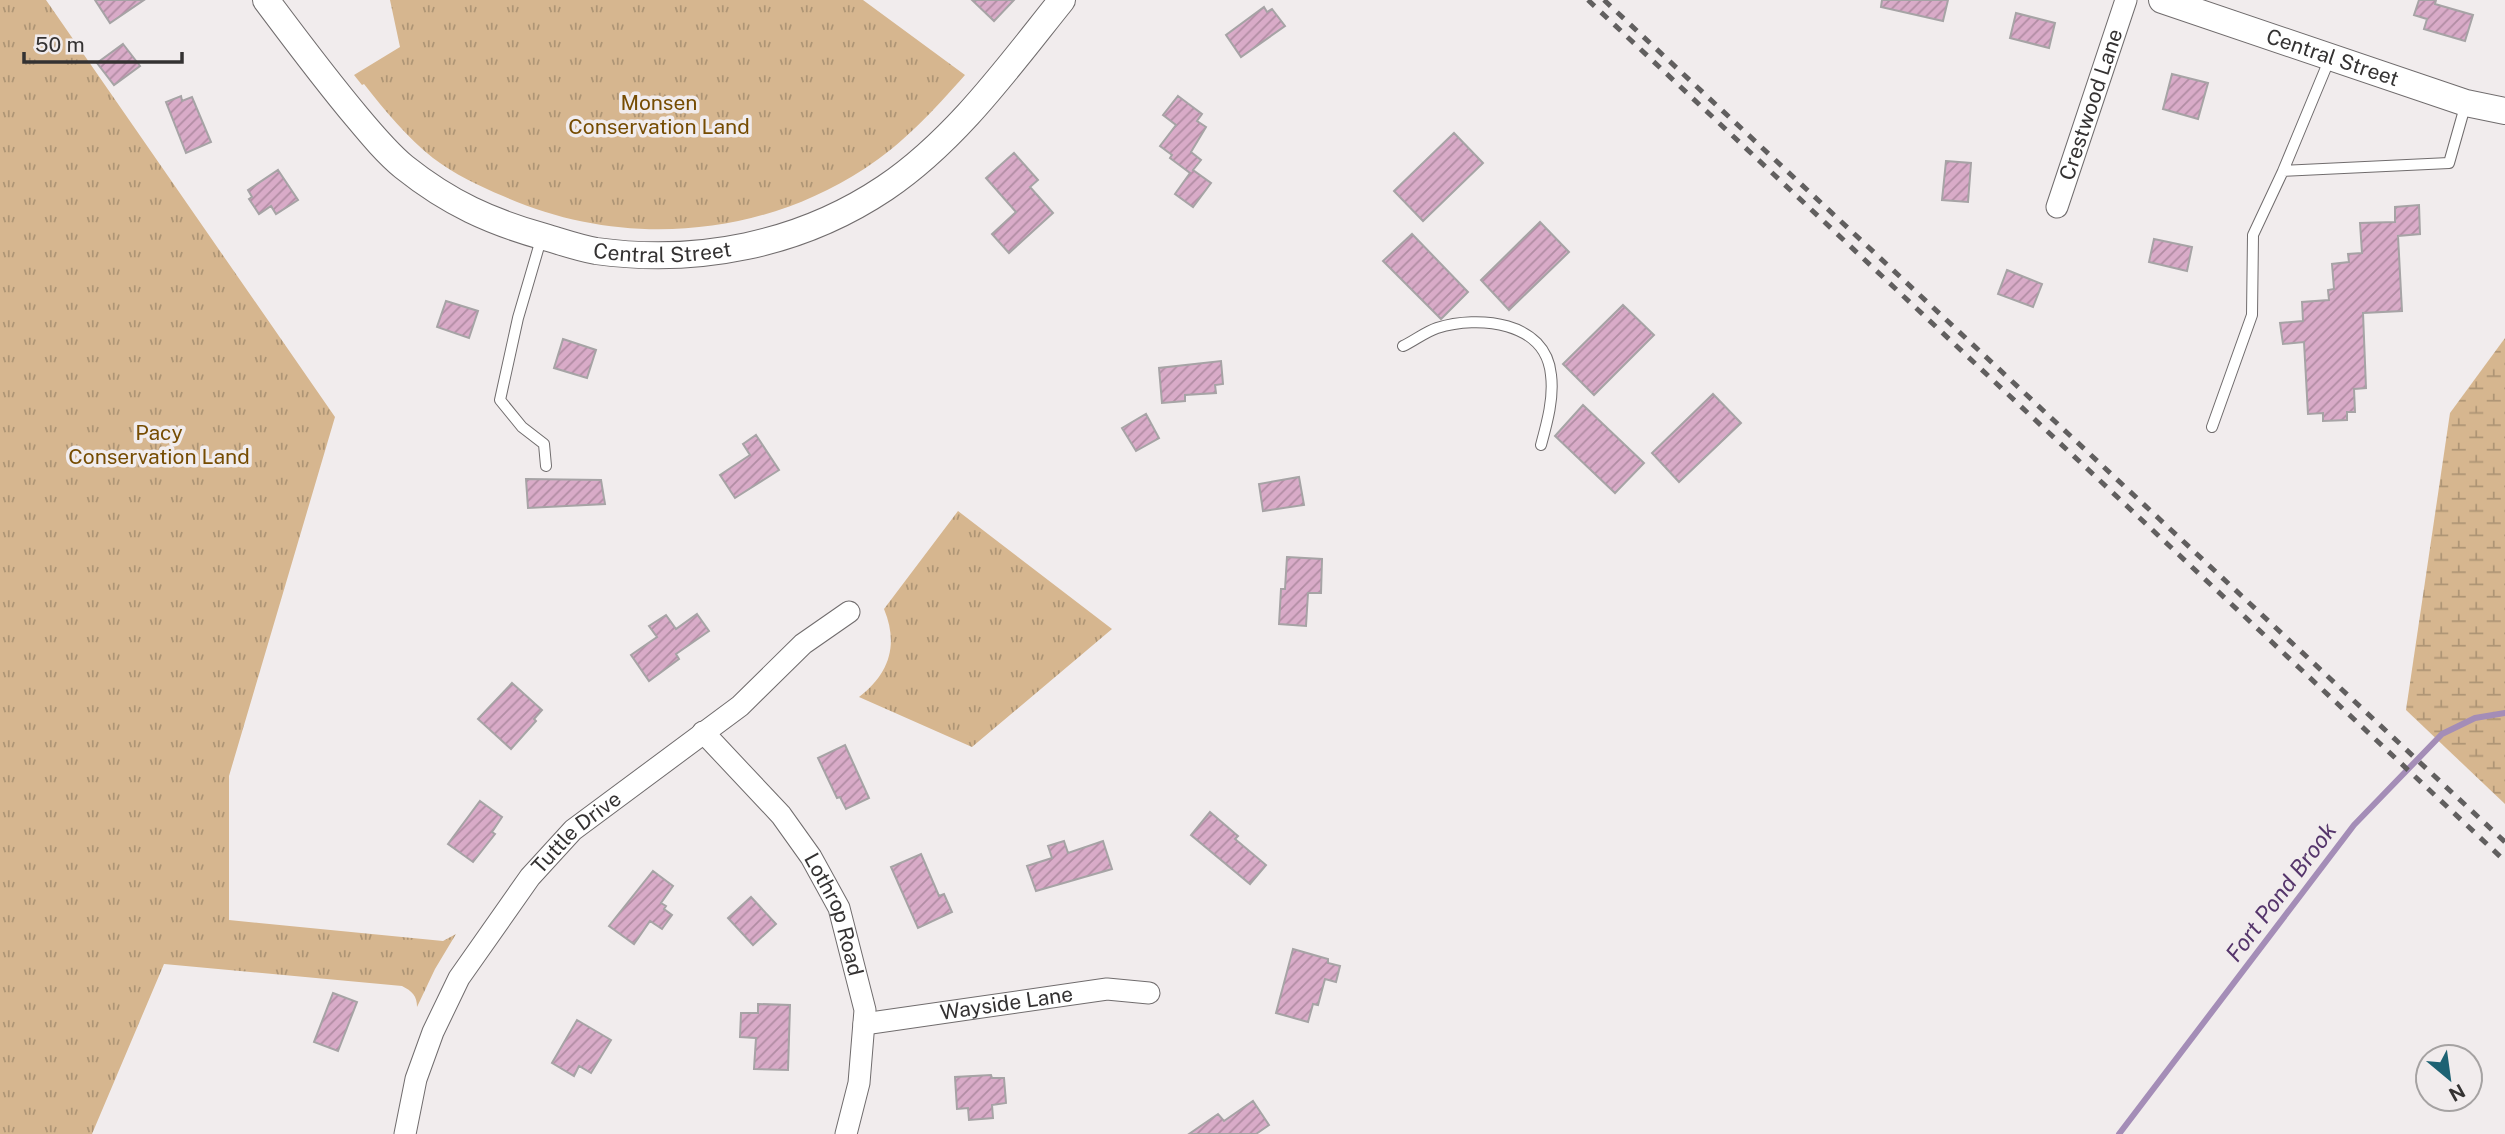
<svg xmlns="http://www.w3.org/2000/svg" width="2505" height="1134" font-family="'Public Sans',sans-serif">
  <style>
    .wetland { fill: url(#wetland-marsh) }
    .park { fill: url(#park-tufts) }
    .lines { fill: none; stroke-linecap: round; stroke-linejoin: round }
    .stream { stroke: #a48db7; stroke-width: 6 }
    .building { fill: url(#building-hatch); stroke: #a6a3a5; stroke-width: 2 }
    .service-casing { stroke: #706c6d; stroke-width: 12 }
    .minor-casing { stroke: #706c6d; stroke-width: 23 }
    .tertiary-casing { stroke: #706c6d; stroke-width: 28 }
    .service { stroke: #fff; stroke-width: 10 }
    .minor { stroke: #fff; stroke-width: 21 }
    .tertiary { stroke: #fff; stroke-width: 26 }
    .rail { stroke: #615f5f; stroke-width: 5; stroke-dasharray: 9 9; stroke-linecap: butt }
    .labels { text-anchor: middle; stroke-width: 7; stroke-linejoin: round; paint-order: stroke }
    .street-label { font-size: 21px; fill: #343232; stroke: #f1eced }
    .park-label { font-size: 21px; fill: #764c02; stroke: #f1eced }
    .water-label { font-size: 23px; font-style: italic; fill: #55356b; stroke: #f1eced }
  </style>
  <defs>
    <pattern id="wetland-marsh" width="20" height="14" patternUnits="userSpaceOnUse" patternTransform="scale(1.75)"><rect width="20" height="14" fill="#d6b68f"/><path d="M1 5h8M5 5V1M11 12h8M15 12V8" fill="none" stroke="#ae9575"/></pattern>
    <pattern id="park-tufts" width="24" height="20" patternUnits="userSpaceOnUse" patternTransform="scale(1.75)"><rect width="24" height="20" fill="#d6b68f"/><path d="M3 7l-1-3M5 7V3M7 7l1-3M15 17l-1-3M17 17v-4M19 17l1-3" fill="none" stroke="#ae9575"/></pattern>
    <pattern id="building-hatch" width="6" height="6" patternUnits="userSpaceOnUse" patternTransform="scale(1.75)"><rect width="6" height="6" fill="#d9abc8"/><path d="M-1 1l2-2M0 6l6-6M5 7l2-2" fill="none" stroke="#b18ca3"/></pattern>
  </defs>
  <rect width="100%" height="100%" fill="#f1eced"/>
  <path class="wetland" d="M2505,338V804L2406,710L2450,413Z"/>
  <path class="park" d="M0,0H46L335,417L229,776V920L443,941L456,934L435,969L417,1007C417,996 412,991 402,986L164,964L92,1134H0Z
    M390,0H863L965,75C933,111 904,143 864,169C757,239 619,248 503,196C479,186 454,174 433,158C407,137 385,111 364,84L362,85L354,75L400,47Z
    M958,511L1112,629L972,747L859,697C889,674 899,645 884,609Z"/>
  <g class="lines">
    <path class="stream" d="M2119,1134L2354,825L2442,734L2475,718L2505,713"/>
  </g>
  <path class="building" d="M95,0H144L110,23Z
    M972,0H1014L994,21Z
    M1882,0H1948L1943,21L1881,7Z
    M2419,0H2436L2435,4L2473,15L2465,41L2424,29L2427,19L2414,15Z
    M1264,7L1267,12L1272,9L1285,26L1241,57L1226,35Z
    M2016,13L2055,23L2049,48L2010,38Z
    M123,44L140,66L114,85L97,63Z
    M2172,74L2208,83L2198,119L2163,109Z
    M181,96L182,101L192,97L211,142L186,153L166,102Z
    M1178,96L1202,114L1197,121L1206,127L1191,152L1201,160L1193,170L1211,183L1193,207L1175,194L1190,173L1170,158L1172,155L1160,146L1176,125L1163,115Z
    M1454,133L1483,163L1423,221L1394,191Z
    M1014,153L1038,180L1030,187L1053,213L1009,253L992,234L1016,212L986,178Z
    M1946,161L1971,163L1968,202L1942,200Z
    M278,170L298,200L276,214L271,206L259,214L249,199L252,197L248,190Z
    M2419,205L2420,234L2398,236L2402,311L2363,313L2366,388L2354,389L2355,412H2347V420L2323,421V413L2308,414L2304,342L2283,344L2280,323L2303,321L2302,302L2329,300L2328,290L2334,289L2332,264L2349,262L2348,254L2362,253L2360,223L2395,222V207Z
    M1540,222L1569,252L1509,310L1481,280Z
    M1412,234L1468,292L1441,319L1383,261Z
    M2154,239L2192,247L2187,271L2149,262Z
    M2007,270L2042,284L2033,307L1998,294Z
    M446,301L478,311L469,338L437,327Z
    M1623,305L1654,335L1594,395L1563,364Z
    M563,339L596,350L587,378L554,368Z
    M1221,361L1223,384L1215,385L1216,393L1185,395V401L1162,403L1159,368Z
    M1713,394L1741,423L1679,482L1652,453Z
    M1583,405L1644,463L1615,493L1555,436Z
    M1146,414L1159,438L1136,451L1122,428Z
    M756,435L779,470L735,498L720,475L750,455L743,444Z
    M1299,477L1304,505L1263,511L1259,484Z
    M526,479L601,480L605,504L528,508Z
    M1287,557L1322,559L1321,593H1308L1306,626L1279,624L1281,589H1285Z
    M697,614L709,631L676,654L679,659L649,681L631,655L657,637L649,626L666,615L676,629Z
    M512,683L542,710L534,719L536,721L511,749L478,719Z
    M845,745L869,798L846,809L840,797L837,798L818,758Z
    M480,801L502,817L492,832L495,834L473,862L448,844Z
    M1210,812L1238,836L1235,839L1266,865L1250,884L1191,835Z
    M1064,841L1068,853L1103,841L1112,869L1036,891L1027,866L1052,858L1048,846Z
    M921,854L939,896L944,894L952,912L918,928L891,867Z
    M653,871L673,886L661,903L666,906L664,909L672,915L662,929L650,921L634,944L609,926Z
    M751,897L776,924L753,945L728,918Z
    M1293,949L1328,959V963L1340,966L1336,982L1325,979L1318,1005L1313,1004L1308,1022L1276,1013Z
    M333,993L357,1002L338,1051L314,1042Z
    M758,1004L790,1005L788,1070L754,1069L756,1038L740,1037L741,1013H758Z
    M577,1020L611,1040L591,1073L579,1066L574,1076L552,1063Z
    M991,1075L992,1078H1004L1006,1103L992,1105L993,1118L969,1120L968,1108L957,1109L955,1077Z
    M1253,1101L1269,1125L1256,1134H1189L1218,1114L1224,1121Z"/>
  <g class="lines">
    <defs>
      <path id="service" d="M2283,171L2330,58
        M542,236L518,318L500,400L522,427L544,444L546,466
        M1403,346C1414,341 1425,332 1437,328C1478,315 1546,321 1551,375C1554,398 1547,423 1541,445
        M2212,427L2252,315L2253,235L2283,171L2449,163L2466,103"/>
      <g id="minor">
        <path id="s1" d="M2057,207L2126,0"/>
        <path id="s2" d="M703,732L781,815L811,857L839,908L865,1010L859,1083L846,1134"/>
        <path id="s3" d="M864,1024L1107,989L1149,993"/>
        <path id="s4" d="M405,1134L416,1079L433,1032L459,978L530,877L573,830L740,706L803,644L849,612"/>
      </g>
      <g id="tertiary">
        <path id="s5" d="M266,0C296,40 325,79 357,117C372,135 387,153 404,167C449,203 491,222 545,237C562,242 579,248 596,251C697,265 800,245 885,188C956,140 1009,66 1062,0"/>
        <path id="s6" d="M2162,0L2466,103L2505,111"/>
      </g>
    </defs>
    <use href="#service" class="service-casing"/>
    <use href="#minor" class="minor-casing"/>
    <use href="#tertiary" class="tertiary-casing"/>
    <use href="#service" class="service"/>
    <use href="#minor" class="minor"/>
    <use href="#tertiary" class="tertiary"/>
    <path class="rail" d="M1588,0L2505,861
      M1604,0L2505,842"/>
  </g>
  <g class="labels">
    <g class="street-label">
      <text dy="7" stroke="none"><textPath href="#s6" startOffset="180">Central Street</textPath></text>
      <text dy="7" stroke="none"><textPath href="#s1" startOffset="108">Crestwood Lane</textPath></text>
      <text dy="7" stroke="none"><textPath href="#s5" startOffset="495">Central Street</textPath></text>
      <text dy="7" stroke="none"><textPath href="#s4" startOffset="354">Tuttle Drive</textPath></text>
      <text dy="7" stroke="none"><textPath href="#s2" startOffset="228">Lothrop Road</textPath></text>
      <text dy="7" stroke="none"><textPath href="#s3" startOffset="144">Wayside Lane</textPath></text>
    </g>
    <g class="park-label">
      <text x="659" y="110">Monsen<tspan x="659" dy="24">Conservation Land</tspan></text>
      <text x="159" y="440">Pacy<tspan x="159" dy="24">Conservation Land</tspan></text>
    </g>
    <g class="water-label">
      <text transform="translate(2281 892) rotate(-53)" y="8">Fort Pond Brook</text>
    </g>
  </g>
  <g transform="translate(2449 1078) rotate(151)"><circle r="33" fill="#f1eced" stroke="#a5a2a2" stroke-width="2"/>
  <path d="M0-5L12 26L0 18L-12 26Z" fill="#1d6273"/>
  <text y="-10" font-size="19" font-weight="bold" text-anchor="middle" fill="#343232">N</text>
  </g>
  <path d="M24 52v10h158v-10" fill="none" stroke="#343232" stroke-width="3.5"/>
  <text x="35" y="52" font-size="21" fill="#343232" stroke="#f1eced" stroke-width="5" paint-order="stroke">50 m</text>
</svg>
